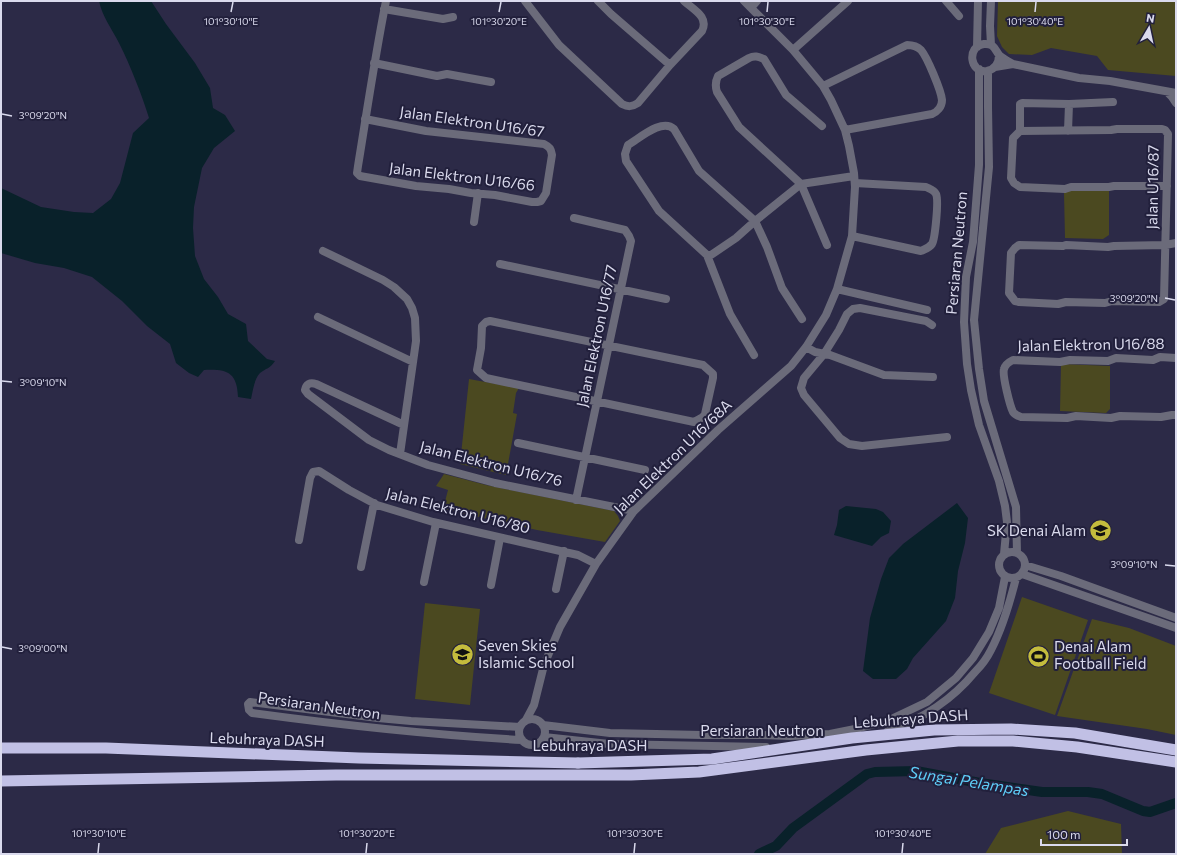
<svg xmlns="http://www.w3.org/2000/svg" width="1177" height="855" font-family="Commissioner,sans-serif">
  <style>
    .green { fill: #4b4920 }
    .water { fill: #09212a }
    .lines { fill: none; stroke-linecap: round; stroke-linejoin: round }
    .river { stroke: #09212a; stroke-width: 10 }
    .minor { stroke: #6b6b7a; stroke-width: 8 }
    .highway { stroke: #c1c0e5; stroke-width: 11 }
    .highway-bridge { stroke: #c1c0e5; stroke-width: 11 }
    .ticks { fill: none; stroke: #dadaed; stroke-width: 1.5 }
    .labels { text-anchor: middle; stroke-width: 4; stroke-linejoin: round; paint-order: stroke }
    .street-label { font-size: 15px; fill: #dadaed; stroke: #22203c }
    .poi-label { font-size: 15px; fill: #dadaed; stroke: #22203c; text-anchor: start }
    .water-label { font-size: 16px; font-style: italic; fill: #5ecdf7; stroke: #22203c }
    .ticks-label { font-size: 10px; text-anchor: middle; fill: #dadaed; stroke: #22203c; stroke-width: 4; stroke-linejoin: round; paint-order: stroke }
  </style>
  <rect width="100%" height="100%" fill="#2c2a47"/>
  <path class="green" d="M998,1H1176V76L1108,70L1097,56L1051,48L1032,55L1009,54L1002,47L997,36Z
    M1109,189V235L1103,239L1065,238L1064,193L1069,190Z
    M1061,364L1110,366V409L1106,413L1060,411Z
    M469,379L519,388L516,393L513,413L517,414L506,475L460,464Z
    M444,474L486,485L614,511L618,516L620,521L605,542L537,530L443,509L448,490L436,486Z
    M1022,597L1088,620L1055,715L989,693Z
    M425,603L480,609L470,705L415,699Z
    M1092,619L1129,628L1176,646V735L1147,729L1057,716Z
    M1068,811L1121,824L1122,854H985L1001,828Z"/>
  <path class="water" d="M99,1H151L166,24L195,63L210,88L213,108L225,115L235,131L214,148L202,168L194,207L193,228L195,256L204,279L218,297L228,314L246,324L248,341L267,359L275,361C270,369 266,368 260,373C254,379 253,391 251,399L238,397C237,372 227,369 204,370L198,377L189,373L176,363L170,344L147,326L122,301L92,277L64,268L35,263L1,253V188L41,207L74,212L93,213L111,199L120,183L133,133L149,118C141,93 131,67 119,43C112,29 102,16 99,1Z
    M957,503L968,518L965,543L958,571L955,598L946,621L913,658L907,669L896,679H873L863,671L870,618L881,579L889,558L903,544Z
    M846,506L876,509L883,512L891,521L889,533L881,537L872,546L834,535L837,525L839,510Z"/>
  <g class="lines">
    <path class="river" d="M759,854L776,846L793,828L867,774L875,772L916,771L980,783L1042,792H1088L1102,794L1143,811L1150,812L1176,803"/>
    <path class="minor" d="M525,1L559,45L622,104C628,107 632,107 638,103L670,65L702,31C709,17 694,10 684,1
      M598,1L611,14L670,65
      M946,1L959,16
      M751,8L757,1
      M384,9L443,19L453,17
      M991,45L990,26L991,1
      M977,47L978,1
      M793,50L848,1
      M999,55C999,62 996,69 987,71C970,74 966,46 984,44C995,43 995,51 1000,56C1004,59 1009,62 1013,64
      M374,63L437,76L447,74L491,82
      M995,67L1013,64L1079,78L1110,81L1176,93
      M979,69V165L973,242L966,277L964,322L967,364L971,390L979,425L999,481L1005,506L1007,522L1004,554
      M988,71V107L989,167L974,320L979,369L984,401L1016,507L1017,553
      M823,86L907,45C912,45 917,46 921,50C927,57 941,90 942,100C942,107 937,112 932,114L845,130
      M1167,92L1172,97L1176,103
      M365,119L426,131L544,144C550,147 551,149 552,155L546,193L541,201L537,202H532L495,195L471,193L449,189L416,186L360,176L357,173L358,166C367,111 375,56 386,1
      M822,126L786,95L764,59C759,57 755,55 749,58L718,76C715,82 715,86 717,92L739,127L801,184L827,245
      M1020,131V104L1022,103L1069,104L1113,102
      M1068,131L1069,104
      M1167,186H1114L1109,187H1071L1065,189L1020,187L1014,183L1011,178L1013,138L1020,131L1111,130L1117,129H1162L1165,130L1168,134C1167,189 1165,244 1164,299L1159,302L1112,301L1105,303L1066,302L1058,304L1019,302L1015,301L1009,293L1011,253L1015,248L1019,245L1063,246L1066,245L1108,247L1114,246L1165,245L1176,243
      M574,218L625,230L629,236L631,241L576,500
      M474,222L478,193
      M852,236L921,251C925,249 929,248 932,244C935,239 939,200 936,194C934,190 930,189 926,187L855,183
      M323,251L383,280L394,287L407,299L412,308L415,318L416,341L400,454
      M708,257L736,238L755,221L801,184L854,176
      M500,264L666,299
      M837,289L927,310
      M318,317L413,362
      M490,321L703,365L713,374V378L705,414L703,417L694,422L486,378L477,370L481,348L482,326L486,322Z
      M932,325L926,321L860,308L853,309L847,314L839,330L824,354L804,378L801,388L804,395L840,438L849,444L862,446L947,437
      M806,347L815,352L830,355L884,375L933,377
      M754,355L730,314L707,255L659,211L626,161L625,154L628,145C640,138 662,118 674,129L699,171L755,221L767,247L782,288L802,319
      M1176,358L1160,357L1153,360L1116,358L1108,361L1070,360L1060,362L1013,360C1009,362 1005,365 1004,369C1002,375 1010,406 1013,412C1015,415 1018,416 1021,417L1067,418L1076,416L1111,418L1120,416L1161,417L1172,415H1176
      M404,425L316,384C310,382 306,384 305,390L308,394L369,440L389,450L428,465L495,483L634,511
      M518,443L645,470
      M299,540L310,478L313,472L319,471L349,490L377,505L433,522L569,553L578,555L596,564
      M999 565a13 13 0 1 1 26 0a13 13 0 1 1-26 0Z
      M1025,565L1061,576L1176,618
      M361,567L374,503
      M1022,574L1176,628
      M424,582L436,523
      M491,585L500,538
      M556,589L564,551
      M519 732a13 13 0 1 1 26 0a13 13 0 1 1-26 0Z
      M526,720L534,705L544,665L560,627L596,564L634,511L718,430L791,366L806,347L826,315L837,289L852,236L855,187L854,173L849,146L845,130L831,100L823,86L793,50L744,1
      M543,725L610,733L702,735H761L790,736L830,734L860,728L887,721L927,702L956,678L973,658L989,632L999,608L1005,577
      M520,727L411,721L378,718L250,702L248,704L249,710L252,713C341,725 431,735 522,740
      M888,731C923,719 951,701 975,672C981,666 987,658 991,650C1003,627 1010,602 1016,578
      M544,737L609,744L766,747"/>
    <path class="highway" d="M1,748H106L359,758L578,763
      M1,781L336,775H631L699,772L866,750L958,741H1013L1077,747L1176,762"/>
    <path class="highway-bridge" d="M578,763L712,759L852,738L934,730L1011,729L1075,733L1176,750"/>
  </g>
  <path class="ticks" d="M231,12L233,2M499,12L501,2M767,12L768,2M1035,12L1036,2M2,114L12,116M1165,298L1175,300M2,381L12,382M1165,565L1175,566M2,647L12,649M98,853L99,843M366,853L367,843M634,853L635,843M902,853L903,843"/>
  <defs>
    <symbol id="school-disc" viewBox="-11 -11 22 22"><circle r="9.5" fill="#c4bc3d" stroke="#22203c"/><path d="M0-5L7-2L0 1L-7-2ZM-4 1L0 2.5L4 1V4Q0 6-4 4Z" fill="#111"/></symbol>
    <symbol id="stadium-disc" viewBox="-11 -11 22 22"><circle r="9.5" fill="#c4bc3d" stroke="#22203c"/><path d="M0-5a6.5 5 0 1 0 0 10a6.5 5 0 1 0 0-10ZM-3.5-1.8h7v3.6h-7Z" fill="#111"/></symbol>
  </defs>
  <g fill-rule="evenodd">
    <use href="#school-disc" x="1088" y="518" width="25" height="25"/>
    <use href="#school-disc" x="450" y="642" width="25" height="25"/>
    <use href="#stadium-disc" x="1026" y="644" width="25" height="25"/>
  </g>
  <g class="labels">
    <g class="street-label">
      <text transform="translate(472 122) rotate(8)" y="5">Jalan Elektron U16/67</text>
      <text transform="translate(462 177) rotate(7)" y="5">Jalan Elektron U16/66</text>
      <text transform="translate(1153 187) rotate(-89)" y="5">Jalan U16/87</text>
      <text transform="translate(957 253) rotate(-85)" y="5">Persiaran Neutron</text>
      <text transform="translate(597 336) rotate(-78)" y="5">Jalan Elektron U16/77</text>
      <text transform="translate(1091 345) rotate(-1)" y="5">Jalan Elektron U16/88</text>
      <text transform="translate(673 457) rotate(-44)" y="5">Jalan Elektron U16/68A</text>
      <text transform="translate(491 464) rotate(14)" y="5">Jalan Elektron U16/76</text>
      <text transform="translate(458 511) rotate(14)" y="5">Jalan Elektron U16/80</text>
      <text transform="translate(319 706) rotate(8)" y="5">Persiaran Neutron</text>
      <text transform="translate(911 719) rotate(-4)" y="5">Lebuhraya DASH</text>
      <text x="762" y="736">Persiaran Neutron</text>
      <text transform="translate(267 740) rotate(2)" y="5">Lebuhraya DASH</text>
      <text x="590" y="751">Lebuhraya DASH</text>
    </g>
    <g class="poi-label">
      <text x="1086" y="536" text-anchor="end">SK Denai Alam</text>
      <text x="478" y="651">Seven Skies<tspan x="478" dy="17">Islamic School</tspan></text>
      <text x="1054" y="652">Denai Alam<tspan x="1054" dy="17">Football Field</tspan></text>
    </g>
    <g class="water-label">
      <text transform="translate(969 781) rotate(9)" y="6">Sungai Pelampas</text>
    </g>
  </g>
  <g class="ticks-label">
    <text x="231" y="25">101°30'10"E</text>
    <text x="499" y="25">101°30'20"E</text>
    <text x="767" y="25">101°30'30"E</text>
    <text x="1035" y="25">101°30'40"E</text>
    <text x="43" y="119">3°09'20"N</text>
    <text x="1134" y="302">3°09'20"N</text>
    <text x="43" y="386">3°09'10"N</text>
    <text x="1134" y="568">3°09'10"N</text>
    <text x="43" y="652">3°09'00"N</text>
    <text x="99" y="837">101°30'10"E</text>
    <text x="367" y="837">101°30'20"E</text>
    <text x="635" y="837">101°30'30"E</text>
    <text x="903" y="837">101°30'40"E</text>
  </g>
  <rect width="1177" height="855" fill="none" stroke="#dadaed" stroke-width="4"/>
  <g transform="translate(1149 28) rotate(9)" stroke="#22203c" stroke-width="3" paint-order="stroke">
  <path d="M0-3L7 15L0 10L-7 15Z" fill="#dadaed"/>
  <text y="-6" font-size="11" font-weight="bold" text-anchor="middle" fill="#dadaed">N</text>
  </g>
  <path d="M1041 839v6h86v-6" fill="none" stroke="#dadaed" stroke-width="2"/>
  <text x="1047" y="839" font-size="12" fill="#dadaed" stroke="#22203c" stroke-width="3" paint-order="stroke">100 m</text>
</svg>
